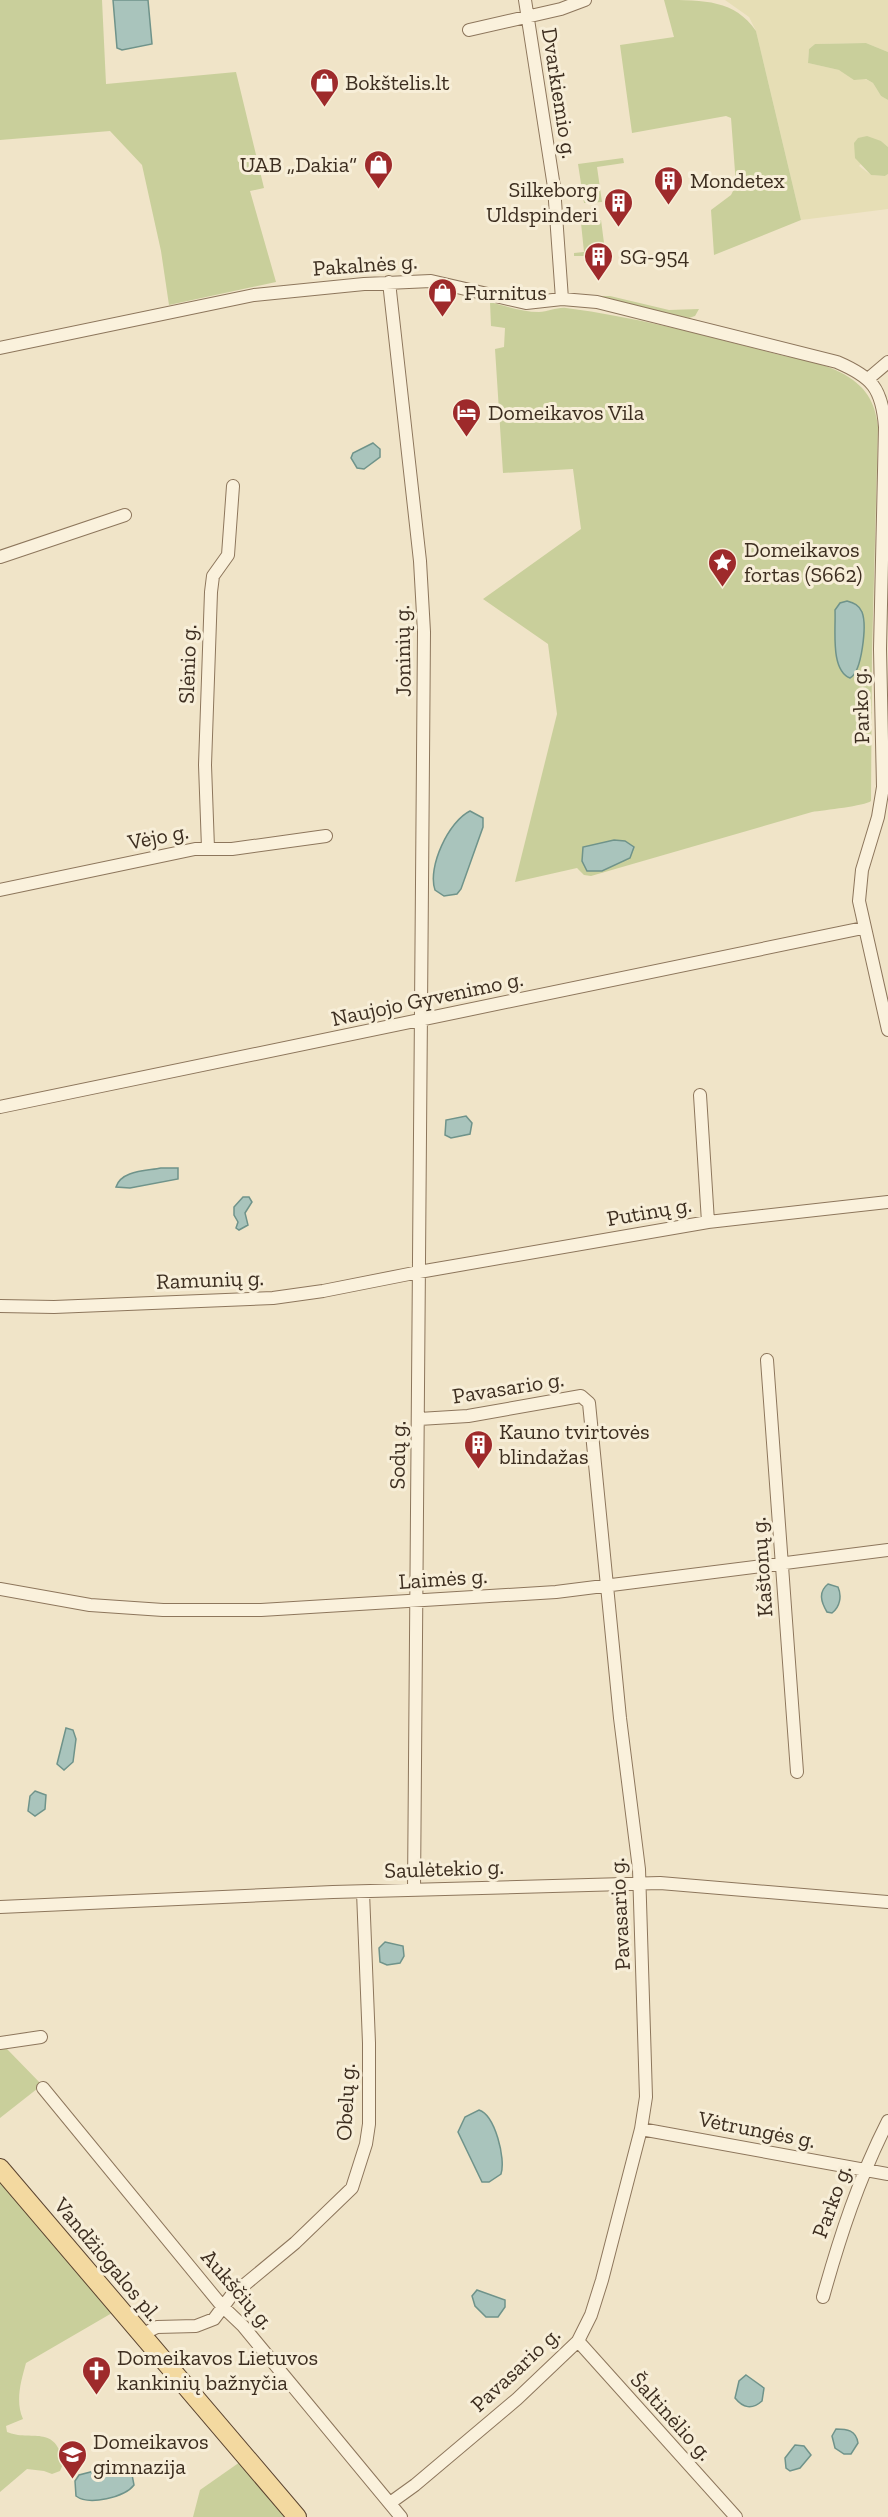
<svg xmlns="http://www.w3.org/2000/svg" width="888" height="2517" font-family="'Zilla Slab',serif">
  <style>
    .farmland { fill: #e6deb5 }
    .green { fill: #c9cf9b }
    .water { fill: #a9c4bc; stroke: #6f938a; stroke-width: 1.5 }
    .lines { fill: none; stroke-linecap: round; stroke-linejoin: round }
    .minor-casing { stroke: #8d765c; stroke-width: 14 }
    .primary-casing { stroke: #5b4430; stroke-width: 20 }
    .minor { stroke: #faf1dc; stroke-width: 12 }
    .primary { stroke: #f3d9a0; stroke-width: 18 }
    .labels { text-anchor: middle; stroke-width: 6; stroke-linejoin: round; paint-order: stroke }
    .poi-label { font-size: 22px; fill: #3d2e20; stroke: #f7eed8; text-anchor: start }
    .street-label { font-size: 22px; fill: #3d2e20; stroke: #f7eed8 }
  </style>
  <rect width="100%" height="100%" fill="#f0e4c8"/>
  <path class="farmland" d="M725,0H888V52L866,43L815,44L809,49L808,63L839,70L865,79L873,83L881,96L888,100V147L881,141L859,166L871,175L885,176L888,174V209L801,220L756,31L749,17Z"/>
  <path class="green" d="M0,0H102L106,84L236,72L264,188L250,191L276,282L169,305L161,251L142,165L110,131L0,140Z
    M664,0C704,0 735,0 756,31L801,220L714,255L711,210L731,195L736,185L731,118L726,116L632,133L620,45L674,37Z
    M866,43L888,52V100L881,96L873,83L866,79L854,80L839,70L808,63L809,49L815,44Z
    M867,136L881,141L888,147V174L885,176L871,175L855,158L854,143L858,138Z
    M623,158L624,163L597,167L602,202L584,203L578,164Z
    M601,220L604,243L595,244L597,256H574V253L584,252L581,223Z
    M595,296H610L669,310L699,309L695,316L689,318Z
    M490,302C505,306 523,312 539,312C548,312 557,307 566,308C637,317 707,336 776,354C801,360 832,364 853,380C870,393 875,406 878,426L872,652L871,801C865,806 824,810 812,812L591,876L584,875L577,868L515,882L557,714L548,644L483,599L581,529L573,469L503,473L495,349L504,347L505,328L491,326Z
    M0,2048L7,2049L42,2085L0,2118Z
    M0,2178L112,2313L26,2363C21,2381 15,2401 23,2419L6,2426L7,2432C30,2442 57,2423 63,2464L60,2471L52,2474L44,2471L27,2469L0,2492Z
    M240,2462L286,2517H193L200,2490Z"/>
  <path class="water" d="M113,0H148L152,44L122,50L117,48Z
    M373,443L380,449V457L364,469L357,468L351,458L353,453Z
    M847,601C854,603 859,605 862,612C867,625 862,672 850,678C830,670 836,629 835,610L840,603Z
    M470,811L483,818V827L461,889L457,894L444,896L435,890C427,867 449,821 470,811Z
    M614,840L625,841L634,847L630,858L602,871H587L582,861L583,847Z
    M466,1116L472,1123L470,1134L451,1138L445,1135L446,1120Z
    M161,1168H178V1179L130,1188L116,1187C121,1170 147,1171 161,1168Z
    M243,1197H249L252,1202L245,1213L248,1225L239,1230L236,1228L238,1222L234,1215V1207Z
    M828,1584L838,1587C842,1596 840,1607 832,1613L827,1612C821,1602 818,1592 828,1584Z
    M66,1728L73,1730L76,1739L73,1762L64,1770L57,1764Z
    M35,1791L46,1795L45,1809L35,1816L28,1811L30,1796Z
    M385,1942L403,1946L404,1956L400,1963L387,1965L380,1962L379,1948Z
    M479,2110C495,2115 506,2159 501,2174L489,2182H482L458,2132L465,2117Z
    M477,2290L505,2300V2307L498,2317H486L475,2306L472,2296Z
    M746,2375L764,2388L762,2401C752,2410 743,2408 735,2398L739,2381Z
    M836,2429C847,2429 856,2430 858,2443L851,2454H844L835,2448L832,2436Z
    M795,2445L804,2446L811,2455L800,2468L790,2471L786,2468L785,2458Z
    M125,2463L130,2464L134,2485C125,2497 89,2506 76,2496L75,2481L79,2475Z"/>
  <g class="lines">
    <defs>
      <path id="minor" d="M525,0L554,187L562,299
        M469,30L561,9L585,0
        M389,282L420,561L424,632L414,1890
        M0,348L254,295L364,284L431,281L526,303L562,299L597,302L837,362C872,377 882,388 885,427L880,649L883,787L878,817L862,870L859,901L888,1030
        M868,379L888,362
        M0,557L125,515
        M208,848L205,765L211,592L213,576L228,555L233,486
        M0,890L195,849H232L326,836
        M700,1095L708,1222
        M0,1107L863,928
        M0,1306L54,1307L273,1298L323,1291L419,1272L708,1222L888,1202
        M767,1360L797,1772
        M0,1589L90,1605L163,1610H261L556,1592L888,1550
        M0,1907L333,1892L660,1883L888,1902
        M0,2043L41,2037
        M43,2088L222,2306L243,2326L401,2517
        M641,2129L888,2174
        M823,2297C840,2236 859,2178 888,2121
        M141,2335L157,2327L196,2326L214,2319L231,2296L295,2243L352,2188L366,2144L369,2124V2043L363,1892
        M578,2341L736,2517
        M390,2503L415,2485L517,2399L578,2341L591,2315L602,2280L641,2129L646,2097L639,1869L620,1718L589,1403L581,1396L468,1416L419,1419"/>
      <path id="primary" d="M0,2168L297,2517"/>
    </defs>
    <use href="#minor" class="minor-casing"/>
    <use href="#primary" class="primary-casing"/>
    <use href="#minor" class="minor"/>
    <use href="#primary" class="primary"/>
  </g>
  <defs>
    <symbol id="shop-pin" viewBox="-11 -11 22 30"><path d="M0 17L-7.5 6A9.5 9.5 0 1 1 7.5 6Z" fill="#9e2a2b" stroke="#f7eed8"/><path d="M-5-2.5h2.3a2.7 3.5 0 0 1 5.4 0H5L5.5 6h-11ZM-1.5-2.5h3a1.5 2.3 0 0 0-3 0Z" fill="#fff"/></symbol>
    <symbol id="building-pin" viewBox="-11 -11 22 30"><path d="M0 17L-7.5 6A9.5 9.5 0 1 1 7.5 6Z" fill="#9e2a2b" stroke="#f7eed8"/><path d="M-4-6H4V6H1V3H-1V6H-4ZM-2.5-4.3h1.7v1.8h-1.7ZM.8-4.3h1.7v1.8H.8ZM-2.5-1h1.7V.8h-1.7ZM.8-1h1.7V.8H.8Z" fill="#fff"/></symbol>
    <symbol id="hotel-pin" viewBox="-11 -11 22 30"><path d="M0 17L-7.5 6A9.5 9.5 0 1 1 7.5 6Z" fill="#9e2a2b" stroke="#f7eed8"/><path d="M-6-4.5h1.5V1H6V5H4.5V3h-9V5H-6ZM-4 0a1.8 1.8 0 1 1 3.6 0ZM.5 0V-2.5h3Q6-2.5 6 0Z" fill="#fff"/></symbol>
    <symbol id="sight-pin" viewBox="-11 -11 22 30"><path d="M0 17L-7.5 6A9.5 9.5 0 1 1 7.5 6Z" fill="#9e2a2b" stroke="#f7eed8"/><path d="M0-6L1.8-2.2L6-1.7L2.9 1.2L3.7 5.4L0 3.3L-3.7 5.4L-2.9 1.2L-6-1.7L-1.8-2.2Z" fill="#fff"/></symbol>
    <symbol id="church-pin" viewBox="-11 -11 22 30"><path d="M0 17L-7.5 6A9.5 9.5 0 1 1 7.5 6Z" fill="#9e2a2b" stroke="#f7eed8"/><path d="M-1.2-6h2.4v3.5h3.3v2.4h-3.3V6h-2.4V-.1h-3.3v-2.4h3.3Z" fill="#fff"/></symbol>
    <symbol id="school-pin" viewBox="-11 -11 22 30"><path d="M0 17L-7.5 6A9.5 9.5 0 1 1 7.5 6Z" fill="#9e2a2b" stroke="#f7eed8"/><path d="M0-5L7-2L0 1L-7-2ZM-4 1L0 2.5L4 1V4Q0 6-4 4Z" fill="#fff"/></symbol>
  </defs>
  <g fill-rule="evenodd">
    <use href="#shop-pin" x="308" y="66" width="33" height="45"/>
    <use href="#shop-pin" x="362" y="148" width="33" height="45"/>
    <use href="#building-pin" x="652" y="164" width="33" height="45"/>
    <use href="#building-pin" x="602" y="186" width="33" height="45"/>
    <use href="#building-pin" x="582" y="240" width="33" height="45"/>
    <use href="#shop-pin" x="426" y="276" width="33" height="45"/>
    <use href="#hotel-pin" x="450" y="396" width="33" height="45"/>
    <use href="#sight-pin" x="706" y="546" width="33" height="45"/>
    <use href="#building-pin" x="462" y="1428" width="33" height="45"/>
    <use href="#church-pin" x="80" y="2354" width="33" height="45"/>
    <use href="#school-pin" x="56" y="2438" width="33" height="45"/>
  </g>
  <g class="labels">
    <g class="poi-label">
      <text x="345" y="90">Bokštelis.lt</text>
      <text x="357" y="172" text-anchor="end">UAB „Dakia“</text>
      <text x="690" y="188">Mondetex</text>
      <text x="598" y="197" text-anchor="end">Silkeborg<tspan x="598" dy="25">Uldspinderi</tspan></text>
      <text x="620" y="264">SG-954</text>
      <text x="464" y="300">Furnitus</text>
      <text x="488" y="420">Domeikavos Vila</text>
      <text x="744" y="557">Domeikavos<tspan x="744" dy="25">fortas (S662)</tspan></text>
      <text x="499" y="1439">Kauno tvirtovės<tspan x="499" dy="25">blindažas</tspan></text>
      <text x="117" y="2365">Domeikavos Lietuvos<tspan x="117" dy="25">kankinių bažnyčia</tspan></text>
      <text x="93" y="2449">Domeikavos<tspan x="93" dy="25">gimnazija</tspan></text>
    </g>
    <g class="street-label">
      <text transform="translate(560 93) rotate(81)" y="8">Dvarkiemio g.</text>
      <text transform="translate(365 264) rotate(-4)" y="8">Pakalnės g.</text>
      <text transform="translate(402 651) rotate(-91)" y="8">Joninių g.</text>
      <text transform="translate(187 664) rotate(-88)" y="8">Slėnio g.</text>
      <text transform="translate(860 706) rotate(-92)" y="8">Parko g.</text>
      <text transform="translate(158 836) rotate(-11)" y="8">Vėjo g.</text>
      <text transform="translate(427 998) rotate(-12)" y="8">Naujojo Gyvenimo g.</text>
      <text transform="translate(649 1211) rotate(-10)" y="8">Putinų g.</text>
      <text transform="translate(210 1279) rotate(-2)" y="8">Ramunių g.</text>
      <text transform="translate(508 1387) rotate(-9)" y="8">Pavasario g.</text>
      <text transform="translate(397 1455) rotate(-89)" y="8">Sodų g.</text>
      <text transform="translate(761 1567) rotate(-94)" y="8">Kaštonų g.</text>
      <text transform="translate(443 1578) rotate(-4)" y="8">Laimės g.</text>
      <text transform="translate(444 1868) rotate(-2)" y="8">Saulėtekio g.</text>
      <text transform="translate(619 1914) rotate(-93)" y="8">Pavasario g.</text>
      <text transform="translate(345 2102) rotate(-87)" y="8">Obelų g.</text>
      <text transform="translate(757 2129) rotate(11)" y="8">Vėtrungės g.</text>
      <text transform="translate(831 2201) rotate(-70)" y="8">Parko g.</text>
      <text transform="translate(108 2259) rotate(50)" y="8">Vandžiogalos pl.</text>
      <text transform="translate(238 2289) rotate(49)" y="8">Aukščių g.</text>
      <text transform="translate(515 2369) rotate(-43)" y="8">Pavasario g.</text>
      <text transform="translate(672 2416) rotate(48)" y="8">Šaltinėlio g.</text>
    </g>
  </g>
</svg>
